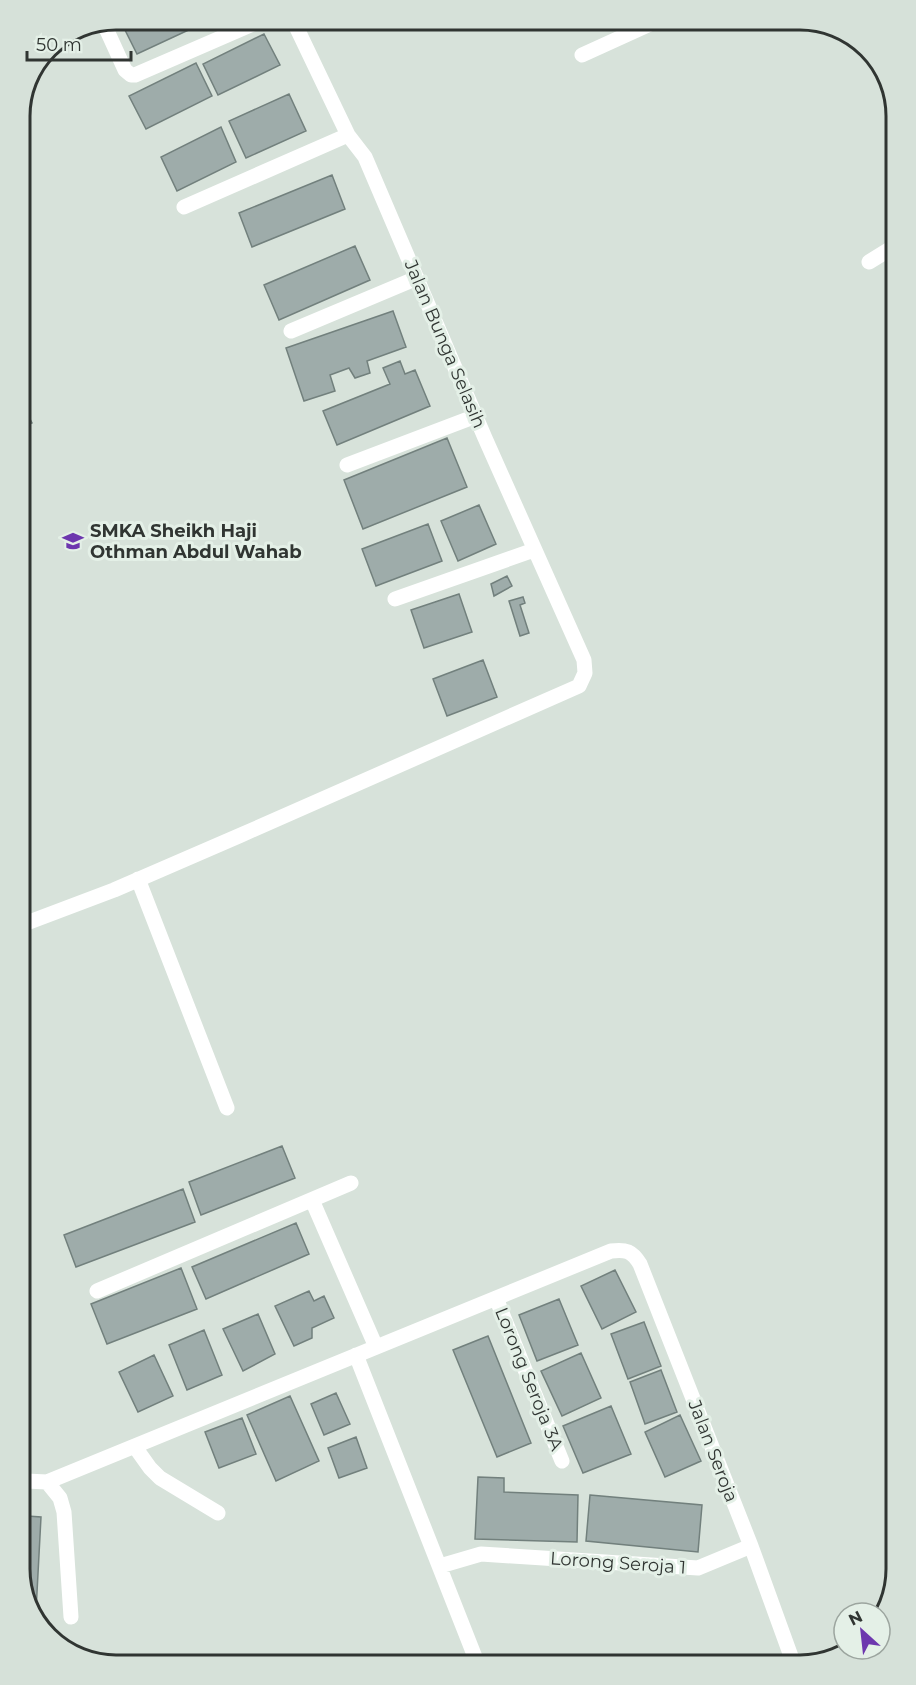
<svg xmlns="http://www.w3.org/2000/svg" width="916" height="1685" font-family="Montserrat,sans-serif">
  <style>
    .building { fill: #9eacaa; stroke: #72807d; stroke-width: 1.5 }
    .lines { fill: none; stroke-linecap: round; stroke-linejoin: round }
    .minor { stroke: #fff; stroke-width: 15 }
    .labels { text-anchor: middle; stroke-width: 6; stroke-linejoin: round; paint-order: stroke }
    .street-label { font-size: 18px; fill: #303532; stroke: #e4f0e7 }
    .poi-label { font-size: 18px; font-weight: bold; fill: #303532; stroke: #e4f0e7; text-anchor: start }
    .rim { fill: none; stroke: #303532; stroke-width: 3 }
  </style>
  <rect width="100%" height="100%" fill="#d7e2da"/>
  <path class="building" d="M120,20H210L137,54Z
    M264,34L280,65L218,95L203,64Z
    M196,63L212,96L146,129L129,96Z
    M289,94L306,131L246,158L229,121Z
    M221,127L236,162L177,191L161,157Z
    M332,175L345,209L252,247L239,213Z
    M355,246L370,280L279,320L264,285Z
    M393,311L406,347L367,361L370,373L355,378L349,368L330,375L335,391L304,401L286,348Z
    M400,361L405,374L415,370L430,406L337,445L323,411L390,384L383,368Z
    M21,402L32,423L21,428Z
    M447,438L467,487L363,529L344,480Z
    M479,505L496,544L458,561L441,521Z
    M428,524L442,561L376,586L362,549Z
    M507,576L512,586L494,596L491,584Z
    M459,594L472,632L424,648L411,610Z
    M523,597L525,603L520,605L529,633L520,636L509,601Z
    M483,660L497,697L447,716L433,679Z
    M282,1146L295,1178L201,1215L189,1182Z
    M183,1189L195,1222L76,1267L64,1235Z
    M296,1223L309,1254L206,1299L192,1267Z
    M181,1268L197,1309L107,1344L91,1304Z
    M615,1270L636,1312L602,1329L581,1286Z
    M309,1291L314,1301L324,1296L334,1318L312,1328V1338L294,1346L275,1306Z
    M559,1299L578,1345L537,1361L519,1315Z
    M258,1314L275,1354L243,1371L223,1329Z
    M644,1322L661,1366L628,1379L611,1334Z
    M204,1330L222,1375L187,1390L169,1345Z
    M488,1336L531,1443L497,1457L453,1350Z
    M581,1353L601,1398L562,1416L541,1371Z
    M154,1355L173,1396L138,1412L119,1372Z
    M661,1370L677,1412L645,1424L630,1382Z
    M336,1393L350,1424L324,1435L311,1404Z
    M290,1396L319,1461L276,1481L247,1415Z
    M611,1406L631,1454L583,1473L563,1426Z
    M680,1415L701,1461L665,1477L645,1432Z
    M242,1418L256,1454L219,1468L205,1432Z
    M356,1437L367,1468L339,1478L328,1448Z
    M478,1477L504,1478V1492L578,1495L577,1542L475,1539Z
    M590,1495L702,1505L698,1552L586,1541Z
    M27,1516L41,1517L36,1611L30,1610L27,1606Z"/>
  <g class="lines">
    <path class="minor" d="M104,24L125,70L131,75H135L262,20
      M582,55L659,20
      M184,207L348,135
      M869,262L890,249
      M291,331L417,278
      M347,465L476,416
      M395,599L534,550
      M138,879L227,1108
      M24,924L114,890L241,835L579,686L585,673L584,660L485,438L365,157L348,135L293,20
      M312,1200L376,1347
      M97,1291L351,1183
      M496,1298L562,1461
      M356,1355L475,1657
      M135,1447L150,1468L160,1478L218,1513
      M26,1481L47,1482L611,1251C626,1249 632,1251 640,1264L751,1546L792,1659
      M47,1482L60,1498L64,1512L71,1617
      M440,1566L481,1554L698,1568L751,1546"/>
  </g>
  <defs>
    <symbol id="school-bare" viewBox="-9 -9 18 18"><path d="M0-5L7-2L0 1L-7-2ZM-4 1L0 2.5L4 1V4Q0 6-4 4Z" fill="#6d37ae" stroke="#e4f0e7" stroke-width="2.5" paint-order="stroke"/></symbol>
  </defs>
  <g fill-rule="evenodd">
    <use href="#school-bare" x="58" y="526" width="30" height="30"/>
  </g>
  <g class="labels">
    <g class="street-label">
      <text transform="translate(445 344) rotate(67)" y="6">Jalan Bunga Selasih</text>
      <text transform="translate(529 1379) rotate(68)" y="6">Lorong Seroja 3A</text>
      <text transform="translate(713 1451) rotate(69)" y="6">Jalan Seroja</text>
      <text transform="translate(618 1563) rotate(4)" y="6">Lorong Seroja 1</text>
    </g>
    <g class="poi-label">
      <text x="90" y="537">SMKA Sheikh Haji<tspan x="90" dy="21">Othman Abdul Wahab</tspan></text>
    </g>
  </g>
  <path d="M0 0H916V1685H0ZM116 30H800A86 86 0 0 1 886 116V1569A86 86 0 0 1 800 1655H116A86 86 0 0 1 30 1569V116A86 86 0 0 1 116 30Z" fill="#d6e1d9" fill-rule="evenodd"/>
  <path class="rim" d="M116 30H800A86 86 0 0 1 886 116V1569A86 86 0 0 1 800 1655H116A86 86 0 0 1 30 1569V116A86 86 0 0 1 116 30Z"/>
  <g transform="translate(862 1631) rotate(333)"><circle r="28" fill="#e4f0e7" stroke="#9ca59f" stroke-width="1.5"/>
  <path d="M0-4.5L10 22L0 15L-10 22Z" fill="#6d37ae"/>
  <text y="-9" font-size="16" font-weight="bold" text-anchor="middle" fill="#303532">N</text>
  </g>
  <path d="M27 51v9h104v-9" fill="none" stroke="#303532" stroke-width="3"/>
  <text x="36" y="51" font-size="18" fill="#303532" stroke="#e4f0e7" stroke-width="4.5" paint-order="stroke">50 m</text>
</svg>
